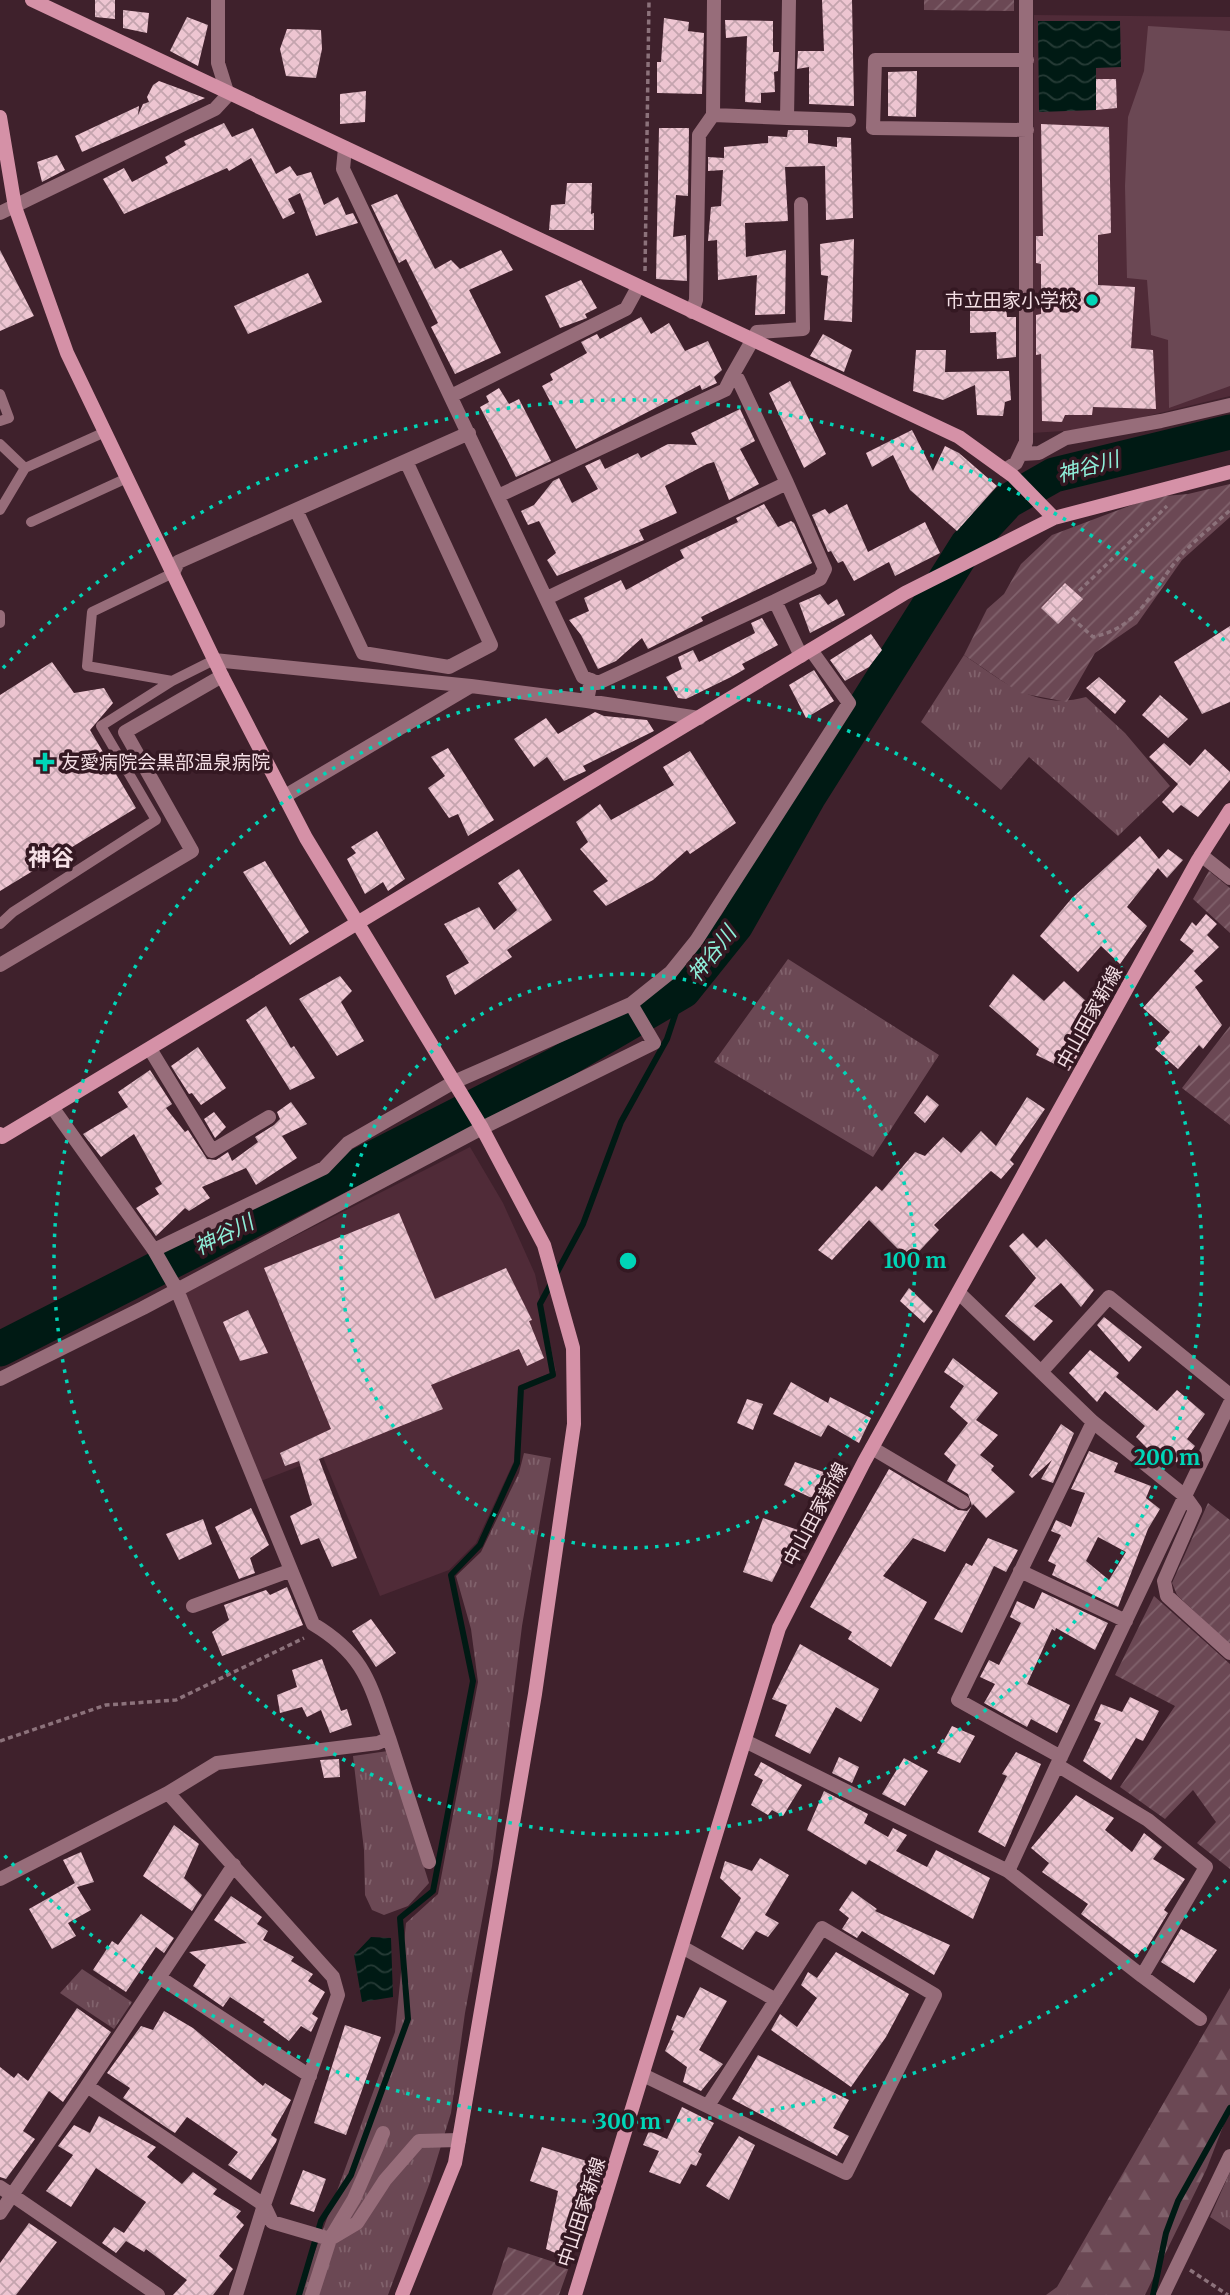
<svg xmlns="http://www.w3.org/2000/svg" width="1230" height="2295" font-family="Merriweather,'Noto Sans JP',serif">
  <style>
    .built { fill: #502b38 }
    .grass { fill: url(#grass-tufts) }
    .forest { fill: url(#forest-firs) }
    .garden { fill: url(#garden-furrows) }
    .pitch { fill: #6b4854 }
    .water { fill: url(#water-waves) }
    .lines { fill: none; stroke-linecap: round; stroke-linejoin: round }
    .stream { stroke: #001a14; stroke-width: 6 }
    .river { stroke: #001a14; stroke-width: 35 }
    .building { fill: url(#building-cross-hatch); fill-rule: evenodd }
    .path { stroke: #8c727b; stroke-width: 3.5; stroke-dasharray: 5 3.5; stroke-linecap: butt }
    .lane { stroke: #976d7a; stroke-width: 10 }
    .street { stroke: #976d7a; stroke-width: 14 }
    .secondary { stroke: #d591a7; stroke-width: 14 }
    .ring { fill: none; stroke: #00d5b7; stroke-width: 3.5; stroke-dasharray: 3.5 7 }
    .poi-dot { fill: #00d5b7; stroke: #341822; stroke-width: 2.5 }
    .labels { text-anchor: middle; stroke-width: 7; stroke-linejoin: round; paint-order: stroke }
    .poi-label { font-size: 19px; fill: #f4dfe5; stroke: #341822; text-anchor: end }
    .street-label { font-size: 19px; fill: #f4dfe5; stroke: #341822 }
    .water-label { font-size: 21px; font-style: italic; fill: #8eefd9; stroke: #341822 }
    .quarter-label { font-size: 23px; font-weight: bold; fill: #f4dfe5; stroke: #341822 }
    .centre { fill: #00d5b7; stroke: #341822; stroke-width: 3.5 }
    .ring-label { font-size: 21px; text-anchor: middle; font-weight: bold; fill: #00d5b7; stroke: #341822; stroke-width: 7; stroke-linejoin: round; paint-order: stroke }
  </style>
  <defs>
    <pattern id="grass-tufts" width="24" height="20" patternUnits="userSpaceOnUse" patternTransform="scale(1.75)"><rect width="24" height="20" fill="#6b4854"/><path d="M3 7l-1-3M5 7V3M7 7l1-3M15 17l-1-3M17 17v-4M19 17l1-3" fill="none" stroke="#81626c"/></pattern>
    <pattern id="forest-firs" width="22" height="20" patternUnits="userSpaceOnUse" patternTransform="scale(1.75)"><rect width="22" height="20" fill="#6b4854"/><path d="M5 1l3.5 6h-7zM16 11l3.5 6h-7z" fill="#81626c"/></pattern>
    <pattern id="garden-furrows" width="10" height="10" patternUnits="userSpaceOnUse" patternTransform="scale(1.75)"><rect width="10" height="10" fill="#6b4854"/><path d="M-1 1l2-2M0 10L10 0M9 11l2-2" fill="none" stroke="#81626c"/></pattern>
    <pattern id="water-waves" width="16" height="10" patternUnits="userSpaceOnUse" patternTransform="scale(1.75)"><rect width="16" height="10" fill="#001a14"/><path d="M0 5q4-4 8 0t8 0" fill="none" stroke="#263b36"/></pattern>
    <pattern id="building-cross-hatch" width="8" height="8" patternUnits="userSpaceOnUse" patternTransform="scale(1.75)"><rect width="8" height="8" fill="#edc5d1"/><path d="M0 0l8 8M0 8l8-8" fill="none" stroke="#c4a4ae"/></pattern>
  </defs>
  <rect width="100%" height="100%" fill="#3f212c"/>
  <path class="built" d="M1034,15L1230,17V396L1094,429L1032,433Z
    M470,1147L503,1203L535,1274L556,1371L518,1386L514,1461L476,1543L449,1570L380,1596L323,1457L261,1481L185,1292Z"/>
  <path class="grass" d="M964,655C1002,681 1037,711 1086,697L1125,733L1170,786L1118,836L1029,757L1001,790L921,722Z
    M788,959L939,1055L873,1157L714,1062Z
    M524,1453L551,1458L522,1626L492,1866L465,2013L451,2113L430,2182L388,2295H299L395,2032L406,1923L438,1894L478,1682L471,1629L456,1576L481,1552L519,1473Z
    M388,1751L429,1883L408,1906L384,1915L372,1910L365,1895L364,1850L353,1756Z
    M82,1969L132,2002L114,2029L60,1993Z
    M1230,2172V2230L1210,2217Z"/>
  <path class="forest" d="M1230,1988V2108L1207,2168L1145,2295H1046L1057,2287Z"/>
  <path class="garden" d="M924,0H1014V11L924,10Z
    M1230,484V517L1182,560L1137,624L1095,653L1067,702L1020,693L964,655L987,609L1004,594L1021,564L1052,535L1153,497L1188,494Z
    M1209,871L1230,888V933L1193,899Z
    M1230,1026V1125L1182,1088Z
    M1208,1503L1230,1520V1645L1177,1595L1172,1583Z
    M1154,1596L1230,1664V1869L1197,1843L1216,1822L1193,1790L1165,1819L1120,1787L1175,1706L1115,1675Z
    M508,2247L569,2267L559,2295H492Z"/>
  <path class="pitch" d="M1148,26L1230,31V386L1169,408L1168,340L1151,335L1147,280L1127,278L1125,186L1128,117L1144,71Z"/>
  <path class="water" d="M1038,21H1120L1121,67L1096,68V110L1039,112Z
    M371,1937L391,1938L393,1997L362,2002L354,1955Z"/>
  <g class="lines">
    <path class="stream" d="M299,2295L321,2221L351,2175L408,2019L400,1918L433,1891L473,1681L451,1575L480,1545L517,1463L521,1388L553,1375L540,1304L583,1224L621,1122L667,1039L683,991
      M1153,2295L1166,2233L1178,2201L1230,2108"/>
    <path class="river" d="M0,1349L558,1064L683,991L736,925L809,796L967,545L1008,501L1054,475L1230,432"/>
  </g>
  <path class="building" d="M95,0H115V19L95,17Z
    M822,0H852L854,106L809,104V67L797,69L798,51H824Z
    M123,10L149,13L147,33L123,28Z
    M187,17L208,25L198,66L170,51Z
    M664,18L689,22L688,31L704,33L702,94L657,93V62H661Z
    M725,20L773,21V52H779L778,71L774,72L775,92L761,93V103L745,102L747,36L726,38Z
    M287,29L321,30L322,49L316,78L286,76L280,49Z
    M917,71L916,117L888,116V72Z
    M1096,79H1116L1117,108L1096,110Z
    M159,81L205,98L82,152L75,136L139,106L138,115L143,104L149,102L147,97L153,85Z
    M366,91L365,122L340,124V94Z
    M224,123L232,137L253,128L276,174L290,166L297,176L311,172L324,205L338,197L346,215L353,213L358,223L316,236L300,193L288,199L295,213L283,219L251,158L229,171L227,168L124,214L103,179L124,168L132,182L168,163L165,157L186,145L184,141Z
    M1041,124L1109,127L1111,233L1098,235V285L1135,287L1131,348L1153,350L1156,409L1093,407L1092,415H1065L1062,422L1042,421L1041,354L1036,355V315L1041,314V264L1036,263V236H1043Z
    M659,128H689L688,196L676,195L673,237L686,235L687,281L656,279Z
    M788,130H808V143L837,147V137L851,138L853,218L826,220L825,166L785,167L788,221L745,223L746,257L786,250L785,314L755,315L757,275L718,280L717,240L708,241L711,207L721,206L723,170L708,171V157L724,158V147L768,143V136L787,137Z
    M57,155L65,170L42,182L37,162Z
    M567,183H592L591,214L594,213V230H549L551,205L565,204Z
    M397,194L435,269L451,260L460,269L501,250L513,270L469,290L501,353L455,374L431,327L438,323L406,259L399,263L371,205Z
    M854,239L852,322L824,320L828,276L821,275L820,244Z
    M0,250L34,316L0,331Z
    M308,273L322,302L248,334L234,306Z
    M581,280L597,308L585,314L587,318L560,328L545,296Z
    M979,300H996V307H1006L1007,317H1016V357L997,359L996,332L970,333V307H978Z
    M641,317L651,334L669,323L685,351L708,341L722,370L714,377L717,383L702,390L700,385L576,449L542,386L553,380L550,374L587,353L581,342L597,334L600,339Z
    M823,334L852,350L844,372L810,356Z
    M916,350H946L945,372L1009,371L1011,400L1005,402L1003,416L977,415L975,385L943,400L913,391Z
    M790,381L826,454L804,468L769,393Z
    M499,388L509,404L519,399L551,461L516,477L480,407L489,402L486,396Z
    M740,409L755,441L740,449L759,484L729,500L714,462L707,464L665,486L677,513L639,530L644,540L557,576L547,560L556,553L539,521L528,525L521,511L534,505L553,481L559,478L572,503L598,489L585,466L600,459L605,469L638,453L641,458L668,444L697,445L691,433Z
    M912,430L933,471L945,446L959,453L997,486L957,531L910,490L893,455L872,467L866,453Z
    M764,504L778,527L791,521L794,523L812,563L701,617L703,621L648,649L642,638L616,661L598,669L581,635L569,620L589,611L584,598L621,580L626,590L684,558L680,550L738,522L736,518Z
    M847,504L868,552L925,522L940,553L895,576L889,562L854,581L843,561L838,563L831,551L828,552L812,515L825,509L829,514Z
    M1065,583L1083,599L1058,624L1041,608Z
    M820,594L828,605L837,599L845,615L810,633L799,603Z
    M762,618L778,645L742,664L745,669L731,677L686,699L678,698L666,677L682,669L678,657L693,650L699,662L755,633L751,623Z
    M1230,626V702L1202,714L1174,662Z
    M871,634L882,650L869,667L845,681L830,660Z
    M52,662L74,693L104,688L113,703L90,730L136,808L0,891V695Z
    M814,670L834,701L806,718L789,685Z
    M1099,677L1126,701L1115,714L1086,688Z
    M1160,695L1188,719L1168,738L1142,715Z
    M595,712L604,716L647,720L654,731L583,766L586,771L564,781L547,757L534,767L514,739L546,718L558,734Z
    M1164,743L1190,766L1205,749L1230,772V780L1198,817L1181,805L1173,813L1162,802L1178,784L1149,757Z
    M448,748L494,820L468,836L458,814L449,818L428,788L445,776L431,757Z
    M690,751L736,823L690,854L687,850L653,880L606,906L593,891L608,881L580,849L588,842L576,822L600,804L611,820L674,785L663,767Z
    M377,831L405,879L388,891L383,882L365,894L347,859L356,853L351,847Z
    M1140,836L1159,859L1168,849L1183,860L1167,878L1158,868L1127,907L1147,926L1120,964L1101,946L1078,972L1040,936L1072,898Z
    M265,861L309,932L290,945L243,872Z
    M519,869L552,920L507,950L512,957L455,995L446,976L469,963L444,924L479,907L494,930L517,910L498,883Z
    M1206,914L1217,924L1207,935L1219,947L1194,971L1203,981L1195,987L1222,1025L1203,1049L1199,1045L1178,1069L1155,1049L1170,1032L1143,1008L1194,951L1180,940L1192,922L1196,926Z
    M1013,974L1044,1001L1064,981L1099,1013L1074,1039L1083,1046L1069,1071L1036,1055L1039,1049L989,1006Z
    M340,976L352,991L341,1002L364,1041L337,1056L299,999Z
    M266,1006L291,1048L294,1046L315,1078L290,1090L246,1020Z
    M198,1047L226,1088L201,1105L192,1093L189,1094L171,1066Z
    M150,1070L172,1104L166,1108L185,1132L188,1130L207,1159L216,1160L228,1152L232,1161L258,1142L255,1137L274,1125L280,1119L277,1112L291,1102L307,1124L282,1136L297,1158L256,1185L246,1168L202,1187L210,1198L189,1211L185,1208L156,1236L136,1208L159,1194L155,1188L162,1184L134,1134L101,1157L83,1134L128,1107L118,1092Z
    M927,1095L939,1105L925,1123L914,1113Z
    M1027,1097L1045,1109L1010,1160L1014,1164L1001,1179L991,1171L934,1225L939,1230L910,1261L869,1220L832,1260L818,1250L876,1186L882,1191L915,1152L925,1156L943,1137L961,1153L981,1131L996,1146Z
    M214,1112L226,1127L215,1138L204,1119Z
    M399,1213L435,1299L506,1268L532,1320L529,1321L544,1358L527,1366L519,1349L431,1385L443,1409L319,1459L357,1558L332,1567L319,1538L301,1545L290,1516L312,1505L299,1461L285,1466L280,1453L331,1429L264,1268Z
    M1023,1233L1037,1248L1046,1239L1094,1290L1081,1307L1061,1283L1034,1306L1053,1321L1034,1341L1005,1316L1036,1278L1009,1246Z
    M909,1288L933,1311L924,1323L900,1301Z
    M248,1310L268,1353L240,1361L223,1322Z
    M1104,1317L1142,1347L1129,1362L1097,1325Z
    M1090,1350L1119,1373L1116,1377L1157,1411L1177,1390L1205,1414L1187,1439L1195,1446L1180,1465L1156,1447L1150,1451L1136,1437L1145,1426L1105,1391L1097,1402L1069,1373Z
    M953,1358L998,1393L976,1420L998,1435L980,1455L994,1466L991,1470L1015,1492L986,1518L973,1504L945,1552L913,1538L883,1576L927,1602L891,1667L848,1639L852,1632L810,1607L889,1469L958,1510L967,1511L972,1506L968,1494L947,1481L956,1465L944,1454L968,1423L950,1407L964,1386L944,1372Z
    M791,1382L828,1403L830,1397L871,1418L859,1443L828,1425L821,1437L773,1414Z
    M747,1399L763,1404L753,1430L737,1423Z
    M1061,1424L1074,1433L1053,1483L1041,1479L1052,1460L1032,1478L1029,1475Z
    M1089,1451L1118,1463L1114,1472L1151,1486L1146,1498L1160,1509L1148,1529L1118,1607L1052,1575L1056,1565L1048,1561L1061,1535L1051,1531L1056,1520L1071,1527L1085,1493L1071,1489ZM1098,1537L1126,1552L1109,1580L1086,1561Z
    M795,1462L829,1474L816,1500L784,1485Z
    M251,1508L269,1545L250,1558L255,1573L239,1579L215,1527Z
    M763,1518L798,1530L772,1582L743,1572Z
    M203,1519L212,1544L179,1560L166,1534Z
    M988,1538L1018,1550L1006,1572L994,1566L962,1633L934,1619L966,1563L972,1566Z
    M287,1587L303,1625L222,1656L212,1632L229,1620L224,1605L266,1590L270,1595Z
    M1042,1592L1108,1623L1095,1650L1056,1628L1055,1631L1052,1629L1027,1684L1070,1705L1057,1733L1031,1719L1027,1727L984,1703L995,1684L980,1677L989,1660L999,1665L1021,1623L1010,1617L1017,1601L1034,1609Z
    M371,1619L396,1653L376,1667L352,1631Z
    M800,1644L879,1689L861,1722L836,1707L810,1754L775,1736L787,1705L772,1699Z
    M322,1659L341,1711L347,1709L352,1725L330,1733L321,1710L307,1717L302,1707L280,1713L277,1695L297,1687L292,1670Z
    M1130,1697L1159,1711L1143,1741L1136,1738L1111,1780L1083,1761L1101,1723L1094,1720L1101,1704L1122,1712Z
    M952,1726L975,1736L960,1763L937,1753Z
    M1016,1752L1041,1764L1005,1847L978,1832L1007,1776L1002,1774Z
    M839,1757L859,1767L852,1783L832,1773Z
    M904,1758L928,1771L905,1806L882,1794Z
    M339,1759L340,1777L324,1778L320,1760Z
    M761,1762L802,1785L783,1816L772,1810L768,1815L751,1805L763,1780L754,1775Z
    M824,1791L868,1814L864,1823L888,1837L893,1828L907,1835L896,1851L927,1867L936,1850L990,1878L973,1919L869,1860L866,1865L807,1830Z
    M1076,1795L1114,1818L1105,1830L1132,1852L1144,1833L1162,1847L1153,1859L1185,1879L1164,1910L1168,1913L1145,1951L1142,1949L1137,1956L1081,1914L1088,1904L1042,1872L1049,1863L1031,1848Z
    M174,1825L199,1844L184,1878L202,1895L192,1911L143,1876Z
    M81,1852L94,1882L77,1887L91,1910L68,1923L76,1936L52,1949L29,1909L75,1883L76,1885L63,1860Z
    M760,1858L789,1875L765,1915L779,1923L768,1937L756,1931L743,1950L721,1937L741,1898L720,1878L725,1861L752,1871Z
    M852,1891L877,1909L875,1911L950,1945L934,1975L862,1931L857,1938L842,1929L849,1918L839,1910Z
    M231,1896L262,1917L257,1924L268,1931L263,1940L294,1957L291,1961L313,1974L308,1981L325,1992L312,2014L318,2018L311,2032L301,2026L289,2041L263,2022L265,2020L230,1997L223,2007L193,1986L206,1965L189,1952L247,1943L214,1920Z
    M141,1914L174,1938L164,1953L156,1947L126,1992L93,1970L112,1941L118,1945Z
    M1181,1929L1217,1950L1194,1983L1161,1962Z
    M836,1952L909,1994L886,2037L851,2087L771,2030L780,2014L797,2027L817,1998L801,1985L808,1972L817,1978Z
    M700,1987L727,2001L699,2050L723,2064L701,2091L683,2082L687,2067L665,2051L674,2031L671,2030L677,2015L684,2018Z
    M77,2008L111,2032L63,2102L49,2091L23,2131L35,2139L6,2179L0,2177V2067L14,2078L18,2073L28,2081Z
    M164,2011L193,2028L263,2086L265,2083L291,2100L271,2135L277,2139L276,2142L251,2180L228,2165L238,2152L187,2117L175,2133L170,2130L123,2098L130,2088L107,2073L141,2026L153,2030Z
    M345,2025L381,2037L346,2135L314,2123Z
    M758,2055L849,2100L833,2128L849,2136L837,2156L732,2099Z
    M682,2107L714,2123L698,2152L702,2154L696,2166L691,2164L680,2184L649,2172L659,2151L643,2145L649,2131L667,2139Z
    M99,2116L156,2147L147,2157L182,2184L193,2172L217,2189L213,2194L241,2211L236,2217L244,2225L219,2256L233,2269L213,2295H173L187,2280L146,2249L144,2252L126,2241L116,2253L102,2243L114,2227L124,2233L146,2202L96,2168L71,2207L46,2191L73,2155L58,2146L74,2125L90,2133Z
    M739,2136L755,2145L729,2200L706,2186Z
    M542,2147L593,2163L566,2232L575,2234L567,2258L546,2249L558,2191L530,2181Z
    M303,2170L326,2179L314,2212L290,2204Z
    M29,2223L57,2242L16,2295H0V2263Z"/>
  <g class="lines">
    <path class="path" d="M645,271L649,0
      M1079,591L1167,506
      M1072,618L1093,637C1140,627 1150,592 1178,559C1193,541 1213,526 1230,510
      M0,1741L106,1705L176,1700L304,1638
      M1190,2270L1228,2295"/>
    <path class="lane" d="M0,394L9,418L0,421
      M0,444L25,468L105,432
      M0,510L25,468
      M31,522L127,478
      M173,573L92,612L87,666L172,681L214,660
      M0,615V623
      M0,924L13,912L156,820L101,726L172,681"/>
    <path class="street" d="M1027,60H875L873,128L1027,130
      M713,115L787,118L789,0
      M787,118L849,120
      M345,148L343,169L583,677L598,683L775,601L801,656
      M0,213L215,109L228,95L218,63V0
      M692,312L696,300L699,135L713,115L714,0
      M732,376L757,332L803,329L801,204
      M451,396L626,309L638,287
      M1022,454L1039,453L1066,438L1161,421L1230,405
      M1005,470L1016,463L1026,442V0
      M498,496L725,390L732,376L738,379L787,483
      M296,510L363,653L449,667L491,645L406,461
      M173,573L178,562L469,433
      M547,598L787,483L825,569L820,579L775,601
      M214,660L471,686
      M591,680L587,701L699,718
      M285,796L471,686L587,701
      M1201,855L1230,878
      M0,965L192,851L125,732L222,676
      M150,1049L212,1151L269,1117
      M154,1250L324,1168L348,1143L454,1082L631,1004
      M1041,1372L1109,1297L1230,1395
      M0,1379L143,1308L482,1128L654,1043L631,1004L671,972L696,941L849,703L811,650
      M1230,1403L1185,1496L1195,1510L1164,1581L1167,1596L1230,1653
      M872,1448L963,1502
      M1020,1571L1126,1621
      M193,1606L289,1571
      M389,1738L429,1862
      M745,1741L1008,1871L1142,1976L1206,1867L1148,1820L1057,1765L1185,1496L1093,1422L959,1293
      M1061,1757L958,1700L1093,1422
      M1008,1871L1057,1765
      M0,1879L168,1793L217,1763L378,1743L389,1738C370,1684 365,1655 313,1624L177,1290L154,1250L52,1107
      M682,1947L776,2000
      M1142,1976L1200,2019
      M159,1977L310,2076
      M643,2075L846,2173L935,1995L822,1928L709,2104
      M87,2086L234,1865
      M0,2187L12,2195L87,2086L264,2205L338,1995L333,1977L168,1793
      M264,2205L272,2222L330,2239L357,2223L385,2180L419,2141L459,2140
      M0,2213L12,2195L158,2295
      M236,2295L264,2205
      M312,2295L330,2239L354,2199L383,2133
      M1163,2295L1230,2156"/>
    <path class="secondary" d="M32,0L959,437L1013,476L1054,518
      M0,117L15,207L67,353L222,676L306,838L482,1128L544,1245L573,1348L574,1424L535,1694L455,2163L402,2295
      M0,1134L2,1137L52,1107L905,593L1054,518L1230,472
      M575,2295L779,1628L864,1462L1198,860L1230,810"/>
  </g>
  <g class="ring">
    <circle cx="628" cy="1261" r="287"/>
    <circle cx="628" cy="1261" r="574"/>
    <path d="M1226 1880A861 861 0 0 1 3 1854M3 668A861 861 0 0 1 1226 642"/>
  </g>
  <g class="poi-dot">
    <circle cx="1092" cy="300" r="7"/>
    <path d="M41.5 751.5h7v7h7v7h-7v7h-7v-7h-7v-7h7z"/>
  </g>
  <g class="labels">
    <g class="poi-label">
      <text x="1078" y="307">市立田家小学校</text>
      <text x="61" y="769" text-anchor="start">友愛病院会黒部温泉病院</text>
    </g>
    <g class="street-label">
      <text transform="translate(1089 1017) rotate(-61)" y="7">中山田家新線</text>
      <text transform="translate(815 1514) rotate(-62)" y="7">中山田家新線</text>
      <text transform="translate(581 2212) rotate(-72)" y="7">中山田家新線</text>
    </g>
    <g class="water-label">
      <text transform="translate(1088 467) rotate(-15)" y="7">神谷川</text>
      <text transform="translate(712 954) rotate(-52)" y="7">神谷川</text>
      <text transform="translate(224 1235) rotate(-27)" y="7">神谷川</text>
    </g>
    <g class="quarter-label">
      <text x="51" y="866">神谷</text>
    </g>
  </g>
  <circle cx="628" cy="1261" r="10" class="centre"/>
  <g class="ring-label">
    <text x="915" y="1268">100 m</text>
    <text x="1167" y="1465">200 m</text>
    <text x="628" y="2129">300 m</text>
  </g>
</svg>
